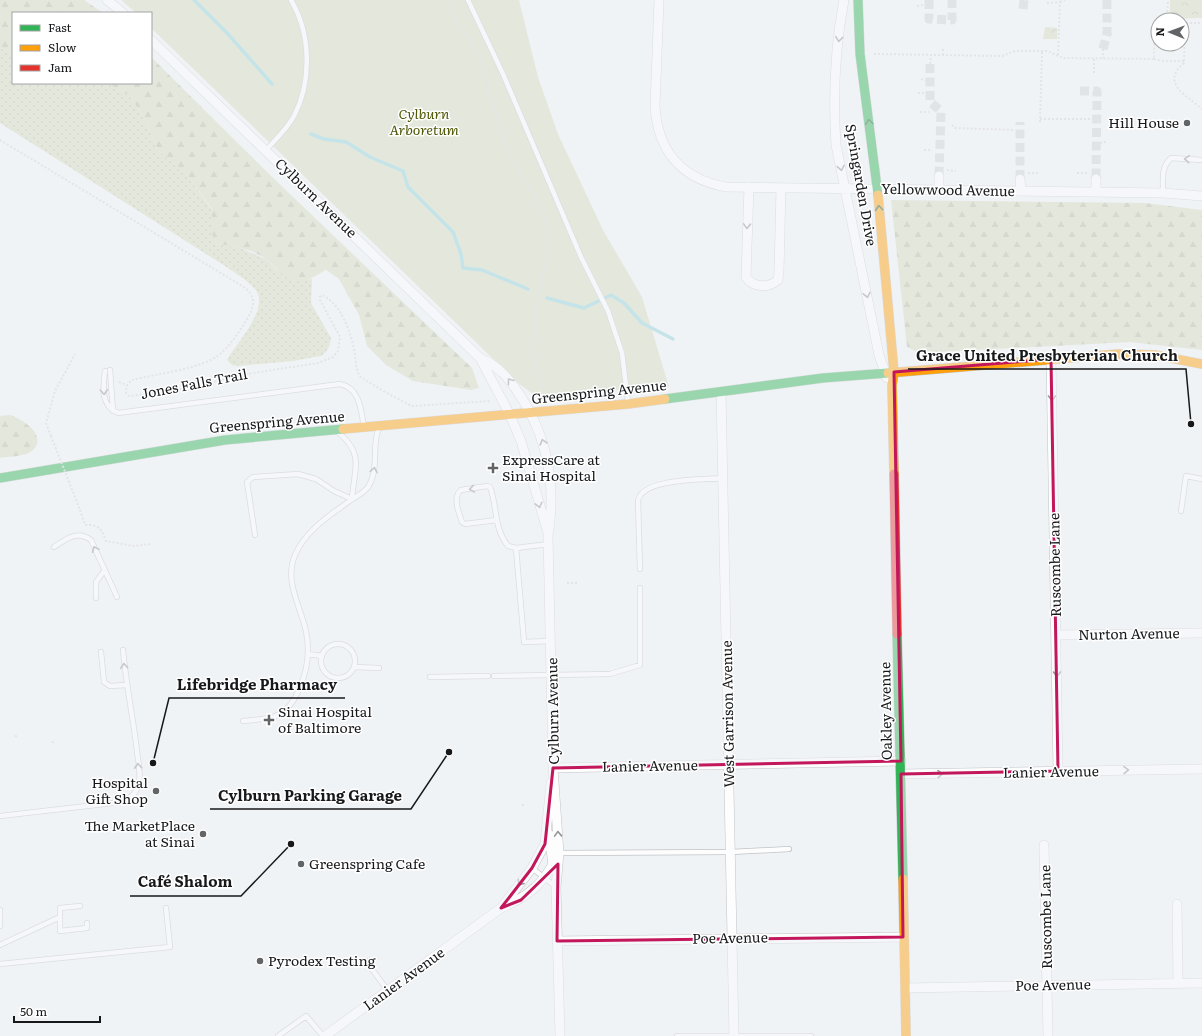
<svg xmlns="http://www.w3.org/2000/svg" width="1202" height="1036" font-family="Literata,serif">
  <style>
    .grass { fill: url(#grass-dots) }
    .forest { fill: url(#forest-firs) }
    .park { fill: url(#park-crowns) }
    .garden { fill: #d4dbbd }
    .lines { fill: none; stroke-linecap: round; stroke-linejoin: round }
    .stream { stroke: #8fd2da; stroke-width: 3.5 }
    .street-tunnel { stroke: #cfd2d5; stroke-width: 9; stroke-dasharray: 9 4.5; stroke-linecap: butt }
    .lane-casing { stroke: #c1c4c6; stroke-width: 6 }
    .street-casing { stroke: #c1c4c6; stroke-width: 10 }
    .fast-casing { stroke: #c1c4c6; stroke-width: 10 }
    .slow-casing { stroke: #c1c4c6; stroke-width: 10 }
    .jam-casing { stroke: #c1c4c6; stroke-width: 10 }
    .path { stroke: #d2d3d5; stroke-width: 2; stroke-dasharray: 2 2; stroke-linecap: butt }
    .lane { stroke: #fdfdfe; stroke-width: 4.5 }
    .street { stroke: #fdfdfe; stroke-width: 9 }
    .fast { stroke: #30b455; stroke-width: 9 }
    .slow { stroke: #ff9f0a; stroke-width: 9 }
    .jam { stroke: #e5322d; stroke-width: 9 }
    .path-bridge { stroke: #d2d3d5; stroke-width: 2; stroke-dasharray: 2 2; stroke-linecap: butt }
    .oneway { stroke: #959697 }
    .oneway2 { stroke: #225e35 }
    .marked { fill: none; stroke: #c2185b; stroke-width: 3; stroke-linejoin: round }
    .poi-dot { fill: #626567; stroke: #fff; stroke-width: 1.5 }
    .labels { text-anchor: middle; stroke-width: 3; stroke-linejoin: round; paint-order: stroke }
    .park-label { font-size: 14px; font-style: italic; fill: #505808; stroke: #fff }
    .poi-label { font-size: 14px; fill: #16181a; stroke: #fff; text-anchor: start }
    .street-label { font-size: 14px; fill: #16181a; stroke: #fff }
    .leader { fill: none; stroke: #16181a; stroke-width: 1.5 }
    .callout-dot { fill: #16181a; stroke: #fff; stroke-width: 1.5 }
    .callout-label { font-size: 15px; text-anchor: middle; font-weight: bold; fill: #16181a; stroke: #fff; stroke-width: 3; stroke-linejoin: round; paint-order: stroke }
  </style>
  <defs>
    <pattern id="grass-dots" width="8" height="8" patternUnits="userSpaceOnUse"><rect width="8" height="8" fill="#d4dbbd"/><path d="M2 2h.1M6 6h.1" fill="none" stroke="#b5bba2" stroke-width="1.8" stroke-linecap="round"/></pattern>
    <pattern id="forest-firs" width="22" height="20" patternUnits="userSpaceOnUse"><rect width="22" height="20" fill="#d4dbbd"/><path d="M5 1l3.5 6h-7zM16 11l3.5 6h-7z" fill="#b5bba2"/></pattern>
    <pattern id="park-crowns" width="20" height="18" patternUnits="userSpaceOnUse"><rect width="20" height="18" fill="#d4dbbd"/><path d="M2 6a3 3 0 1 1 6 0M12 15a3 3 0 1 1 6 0" fill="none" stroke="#b5bba2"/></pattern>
  </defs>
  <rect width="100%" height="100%" fill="#f0f3f6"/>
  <path class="grass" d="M0,48L13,52V83H107L129,95L144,118L158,150L188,176L212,210V234L217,244L238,247L266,259L277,270L294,281L312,279L311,303L331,338L329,347L326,352L321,356L293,361L237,366L232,365L227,360C236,343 271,308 255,289C247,280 235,273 225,266L0,123Z"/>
  <path class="forest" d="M0,0H84L103,13H13V52L0,48Z
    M151,57L267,172L472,368L479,388L471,390L413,381L386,365L367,346L359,315L339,279L326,270C316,275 308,283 295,281C284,279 275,266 267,260C253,249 233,246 217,244L212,234V209L188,176L158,150L144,118L129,95L107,83H151Z
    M891,200L1145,203L1202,210V350L1129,342L919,353L907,347Z
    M10,415C22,419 48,435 33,450C26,457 9,456 0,458V416Z"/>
  <path class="park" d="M1170,0H1202V18L1170,19Z
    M1045,27L1057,28V39H1043Z"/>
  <path class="garden" d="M121,0H519L538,77L558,134L603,230L642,297L669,387L534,395L518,383L151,28V13H136Z"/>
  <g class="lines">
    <path class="stream" d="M194,0L227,33L272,84
      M311,134L324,139L346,142L370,157L403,171L408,187L453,232L461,254L463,268L482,270L528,289
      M547,298L584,308L611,295L624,303L642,323L673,339"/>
    <path class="street-tunnel" d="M929,0V19L952,20V0
      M1023,9L1024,0
      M1103,49L1107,34V0
      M930,64V102L941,111L939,176
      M1080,91H1097L1096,179
      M1020,179V122"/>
    <defs>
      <path id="lane" d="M468,0L503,74L581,257L608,311L622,353L628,402
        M266,150C276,139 287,129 294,116C312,81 311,34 291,0
        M1163,193C1163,179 1161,167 1171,158L1202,160
        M110,370L113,411
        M105,371C103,387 100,405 118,413L340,384C360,388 361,410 364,427
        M338,432C365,455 354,468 352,499
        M1181,511L1186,476L1202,479
        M497,520L465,524L462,522C459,513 452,497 461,490L487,486L490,487C498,508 493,527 508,546L516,548L549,544
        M255,535L247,482L253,477L298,474L316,479L334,491L352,499
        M54,547C66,539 77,530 91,540L117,597
        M516,548L524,642L551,641
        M640,569L638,501C641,478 704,480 723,478
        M96,598V582L104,571
        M321 661a17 17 0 1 1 34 0a17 17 0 1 1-34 0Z
        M101,652L104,682L110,686L127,685
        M308,654L322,656
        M354,667L379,668
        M494,676L610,674L640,665V588
        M430,677L488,676
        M243,721C274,718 287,719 300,687C308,669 310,651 306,631C300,605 284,581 295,555C306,530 330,515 351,500C356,496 364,493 368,487C380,468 371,445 379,428
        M0,816L122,802C131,798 137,793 139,782C141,772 138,761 137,751C133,717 126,684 123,650
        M559,853L731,852L789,849
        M532,868L556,887
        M80,906L60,908V931L87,928V923
        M0,910V926
        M0,945L60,917
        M366,961L388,991
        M0,964L170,947L166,908
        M278,1036L306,1016L323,1036
        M677,1036H811"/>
      <path id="street" d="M107,0L123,13
        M659,0L655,107C658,152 682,179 726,187L1163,193L1202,196
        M844,0C835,47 833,98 836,145L879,355L887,378
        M151,40L480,358L510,415L521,441L548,533
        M939,176V190
        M1020,179L1021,191
        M749,187L746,277C753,288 769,288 778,280L779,272L781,188
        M1096,192V179
        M480,358C501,367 511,381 523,400C548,441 556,488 548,536L553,768L559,853L556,887L560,1036
        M1051,359L1058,771
        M721,392L734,1036
        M1056,635L1202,633
        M553,768L901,761
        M901,774L1202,769
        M549,834L553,865
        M1044,845L1048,1036
        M1177,904L1178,983
        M502,907L532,868L545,844L551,783
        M557,941L903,937
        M905,988L1202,983
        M325,1036L501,908C527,897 544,884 556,858"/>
      <path id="fast" d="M858,0L860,54L878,195
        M665,399L823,378L888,373
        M0,478L225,440L343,429
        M897,634L903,879"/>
      <path id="slow" d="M878,195L894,372L892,385L894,474
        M888,373L1118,354L1155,355L1202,364
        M343,429L628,404L665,399
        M903,879L906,1036"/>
      <path id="jam" d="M894,474L897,634"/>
    </defs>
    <use href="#lane" class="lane-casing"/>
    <use href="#street" class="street-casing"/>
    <use href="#fast" class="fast-casing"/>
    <use href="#slow" class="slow-casing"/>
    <use href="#jam" class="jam-casing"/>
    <path class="path" d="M451,0V8L456,21L478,50L489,94L507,148L537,202L548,229L549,241L538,300L533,341V354L543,389
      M1060,2L1065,0
      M1047,3L1060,2L1058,56
      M917,6L923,5
      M1167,20L1168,0
      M1182,23H1202
      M1185,23L1184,63C1160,83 1186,95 1202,109
      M1107,34H1112
      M943,49V56
      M1103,49V58
      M874,54L1002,56L1015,51H1047L1063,58L1154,59L1155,23H1158
      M1154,59L1164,61H1184
      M930,64L931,55
      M1094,73V58
      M921,79L926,80
      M918,93H925
      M920,112H929
      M1040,119H1097
      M1040,122L1042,51
      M952,125L955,128L1014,130
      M0,140L244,287C256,296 255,307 247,319C239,332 231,345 219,355C201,369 155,374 132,380C127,384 126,387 126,393L129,396L176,390L253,373L318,363L333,357L338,351L340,337L320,300V297L322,295C342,304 352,335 355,355C356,362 356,369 359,375C362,380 405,403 412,406L491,401
      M1100,143L1106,142
      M924,150H932
      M947,170L956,171
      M1028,173H1038
      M1077,173H1088
      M119,382L127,385
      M51,436L46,423L55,391L75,354
      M80,510L85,525C98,524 102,529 106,541L133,546L151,544
      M567,583H577
      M15,736L19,737
      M52,742L56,743
      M522,805H524"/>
    <use href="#lane" class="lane"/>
    <use href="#street" class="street"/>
    <use href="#fast" class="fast"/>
    <use href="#slow" class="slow"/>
    <use href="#jam" class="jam"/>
    <path class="path-bridge" d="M51,436L80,510"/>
  </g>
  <defs><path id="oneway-chevron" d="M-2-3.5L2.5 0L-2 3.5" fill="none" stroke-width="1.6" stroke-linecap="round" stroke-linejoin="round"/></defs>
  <g class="oneway">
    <use href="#oneway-chevron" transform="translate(839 39) rotate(96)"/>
    <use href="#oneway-chevron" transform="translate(1187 159) rotate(-176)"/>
    <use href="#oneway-chevron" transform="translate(841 168) rotate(79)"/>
    <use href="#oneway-chevron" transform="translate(747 226) rotate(92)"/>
    <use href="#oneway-chevron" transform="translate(867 295) rotate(78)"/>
    <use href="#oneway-chevron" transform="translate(510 381) rotate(-128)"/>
    <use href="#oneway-chevron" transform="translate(104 392) rotate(87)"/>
    <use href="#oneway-chevron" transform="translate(1052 398) rotate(89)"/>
    <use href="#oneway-chevron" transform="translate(543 442) rotate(-106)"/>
    <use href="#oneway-chevron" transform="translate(374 470) rotate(-79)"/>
    <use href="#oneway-chevron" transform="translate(472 489) rotate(171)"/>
    <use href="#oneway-chevron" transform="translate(539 505) rotate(76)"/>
    <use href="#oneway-chevron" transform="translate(95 549) rotate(-114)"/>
    <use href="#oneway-chevron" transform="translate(124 666) rotate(-96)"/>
    <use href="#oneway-chevron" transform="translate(1057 674) rotate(89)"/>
    <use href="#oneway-chevron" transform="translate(138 766) rotate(-94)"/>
    <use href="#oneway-chevron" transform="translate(1126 770) rotate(-1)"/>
    <use href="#oneway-chevron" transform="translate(940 774) rotate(-1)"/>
    <use href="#oneway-chevron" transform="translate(558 834) rotate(-92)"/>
    <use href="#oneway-chevron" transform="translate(520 883) rotate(127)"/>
  </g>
  <g class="oneway2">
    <use href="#oneway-chevron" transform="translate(869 122) rotate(-97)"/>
    <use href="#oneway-chevron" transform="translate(879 208) rotate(-95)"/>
  </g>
  <path d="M0 0H1202V1036H0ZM1051,359L1058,771L901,774L903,937L557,941L558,864L521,900L501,908L532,868L545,844L553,768L901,761L894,372Z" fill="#f0f3f6" fill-opacity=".55" fill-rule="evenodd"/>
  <path class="marked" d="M1051,359L1058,771L901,774L903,937L557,941L558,864L521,900L501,908L532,868L545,844L553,768L901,761L894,372Z"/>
  <g class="poi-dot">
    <circle cx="1187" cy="123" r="4"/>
    <path d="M491 462h4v4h4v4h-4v4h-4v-4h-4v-4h4z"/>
    <path d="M267 714h4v4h4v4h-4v4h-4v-4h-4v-4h4z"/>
    <circle cx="156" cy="791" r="4"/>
    <circle cx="203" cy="834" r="4"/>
    <circle cx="301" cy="864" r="4"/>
    <circle cx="260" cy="961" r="4"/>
  </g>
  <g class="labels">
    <g class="park-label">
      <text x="424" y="119">Cylburn<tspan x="424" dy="16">Arboretum</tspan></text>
    </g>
    <g class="poi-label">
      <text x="1179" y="128" text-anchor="end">Hill House</text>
      <text x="502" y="465">ExpressCare at<tspan x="502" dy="16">Sinai Hospital</tspan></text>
      <text x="278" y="717">Sinai Hospital<tspan x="278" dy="16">of Baltimore</tspan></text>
      <text x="148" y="788" text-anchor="end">Hospital<tspan x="148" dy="16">Gift Shop</tspan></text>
      <text x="195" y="831" text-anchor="end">The MarketPlace<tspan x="195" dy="16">at Sinai</tspan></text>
      <text x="309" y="869">Greenspring Cafe</text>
      <text x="268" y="966">Pyrodex Testing</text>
    </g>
    <g class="street-label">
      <text transform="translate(861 185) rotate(80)" y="5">Springarden Drive</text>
      <text transform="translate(948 190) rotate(1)" y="5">Yellowwood Avenue</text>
      <text transform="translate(316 198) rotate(44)" y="5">Cylburn Avenue</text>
      <text transform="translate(194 384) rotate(-11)" y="5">Jones Falls Trail</text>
      <text transform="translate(599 392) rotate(-6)" y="5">Greenspring Avenue</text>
      <text transform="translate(277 422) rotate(-5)" y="5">Greenspring Avenue</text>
      <text transform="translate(1055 565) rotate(-91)" y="5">Ruscombe Lane</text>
      <text transform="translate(1129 634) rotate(-1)" y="5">Nurton Avenue</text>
      <text transform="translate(553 711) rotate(-91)" y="5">Cylburn Avenue</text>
      <text transform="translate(886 711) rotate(-91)" y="5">Oakley Avenue</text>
      <text transform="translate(728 714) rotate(-91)" y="5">West Garrison Avenue</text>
      <text transform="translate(650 766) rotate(-1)" y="5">Lanier Avenue</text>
      <text transform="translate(1051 772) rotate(-1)" y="5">Lanier Avenue</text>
      <text transform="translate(1046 917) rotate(-91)" y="5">Ruscombe Lane</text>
      <text transform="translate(730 938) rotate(-1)" y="5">Poe Avenue</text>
      <text transform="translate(404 979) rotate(-36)" y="5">Lanier Avenue</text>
      <text transform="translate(1053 985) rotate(-1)" y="5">Poe Avenue</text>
    </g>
  </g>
  <path class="leader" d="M1191 424L1186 369H908M153 763L169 698H345M449 752L411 809H210M291 844L241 896H130"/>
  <g class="callout-dot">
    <circle cx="1191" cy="424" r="4"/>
    <circle cx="153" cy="763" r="4"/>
    <circle cx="449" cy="752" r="4"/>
    <circle cx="291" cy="844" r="4"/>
  </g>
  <g class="callout-label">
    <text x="1047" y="361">Grace United Presbyterian Church</text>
    <text x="257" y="690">Lifebridge Pharmacy</text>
    <text x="310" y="801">Cylburn Parking Garage</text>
    <text x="185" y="887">Café Shalom</text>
  </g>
  <rect x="12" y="12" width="140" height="72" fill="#ffffff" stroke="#a2a3a3"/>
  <rect x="20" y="25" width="20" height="6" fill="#30b455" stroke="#a2a3a3"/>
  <text x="48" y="32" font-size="12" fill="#16181a">Fast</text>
  <rect x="20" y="45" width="20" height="6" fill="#ff9f0a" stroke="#a2a3a3"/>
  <text x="48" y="52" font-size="12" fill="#16181a">Slow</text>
  <rect x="20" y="65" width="20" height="6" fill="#e5322d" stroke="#a2a3a3"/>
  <text x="48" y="72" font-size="12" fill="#16181a">Jam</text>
  <g transform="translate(1170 32) rotate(271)"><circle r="19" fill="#ffffff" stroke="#a2a3a3"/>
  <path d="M0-3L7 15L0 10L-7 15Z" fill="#626567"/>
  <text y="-6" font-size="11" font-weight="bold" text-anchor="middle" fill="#16181a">N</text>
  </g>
  <path d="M14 1016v6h86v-6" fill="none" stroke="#16181a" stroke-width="2"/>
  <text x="20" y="1016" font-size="12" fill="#16181a" stroke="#ffffff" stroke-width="3" paint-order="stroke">50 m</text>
</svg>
